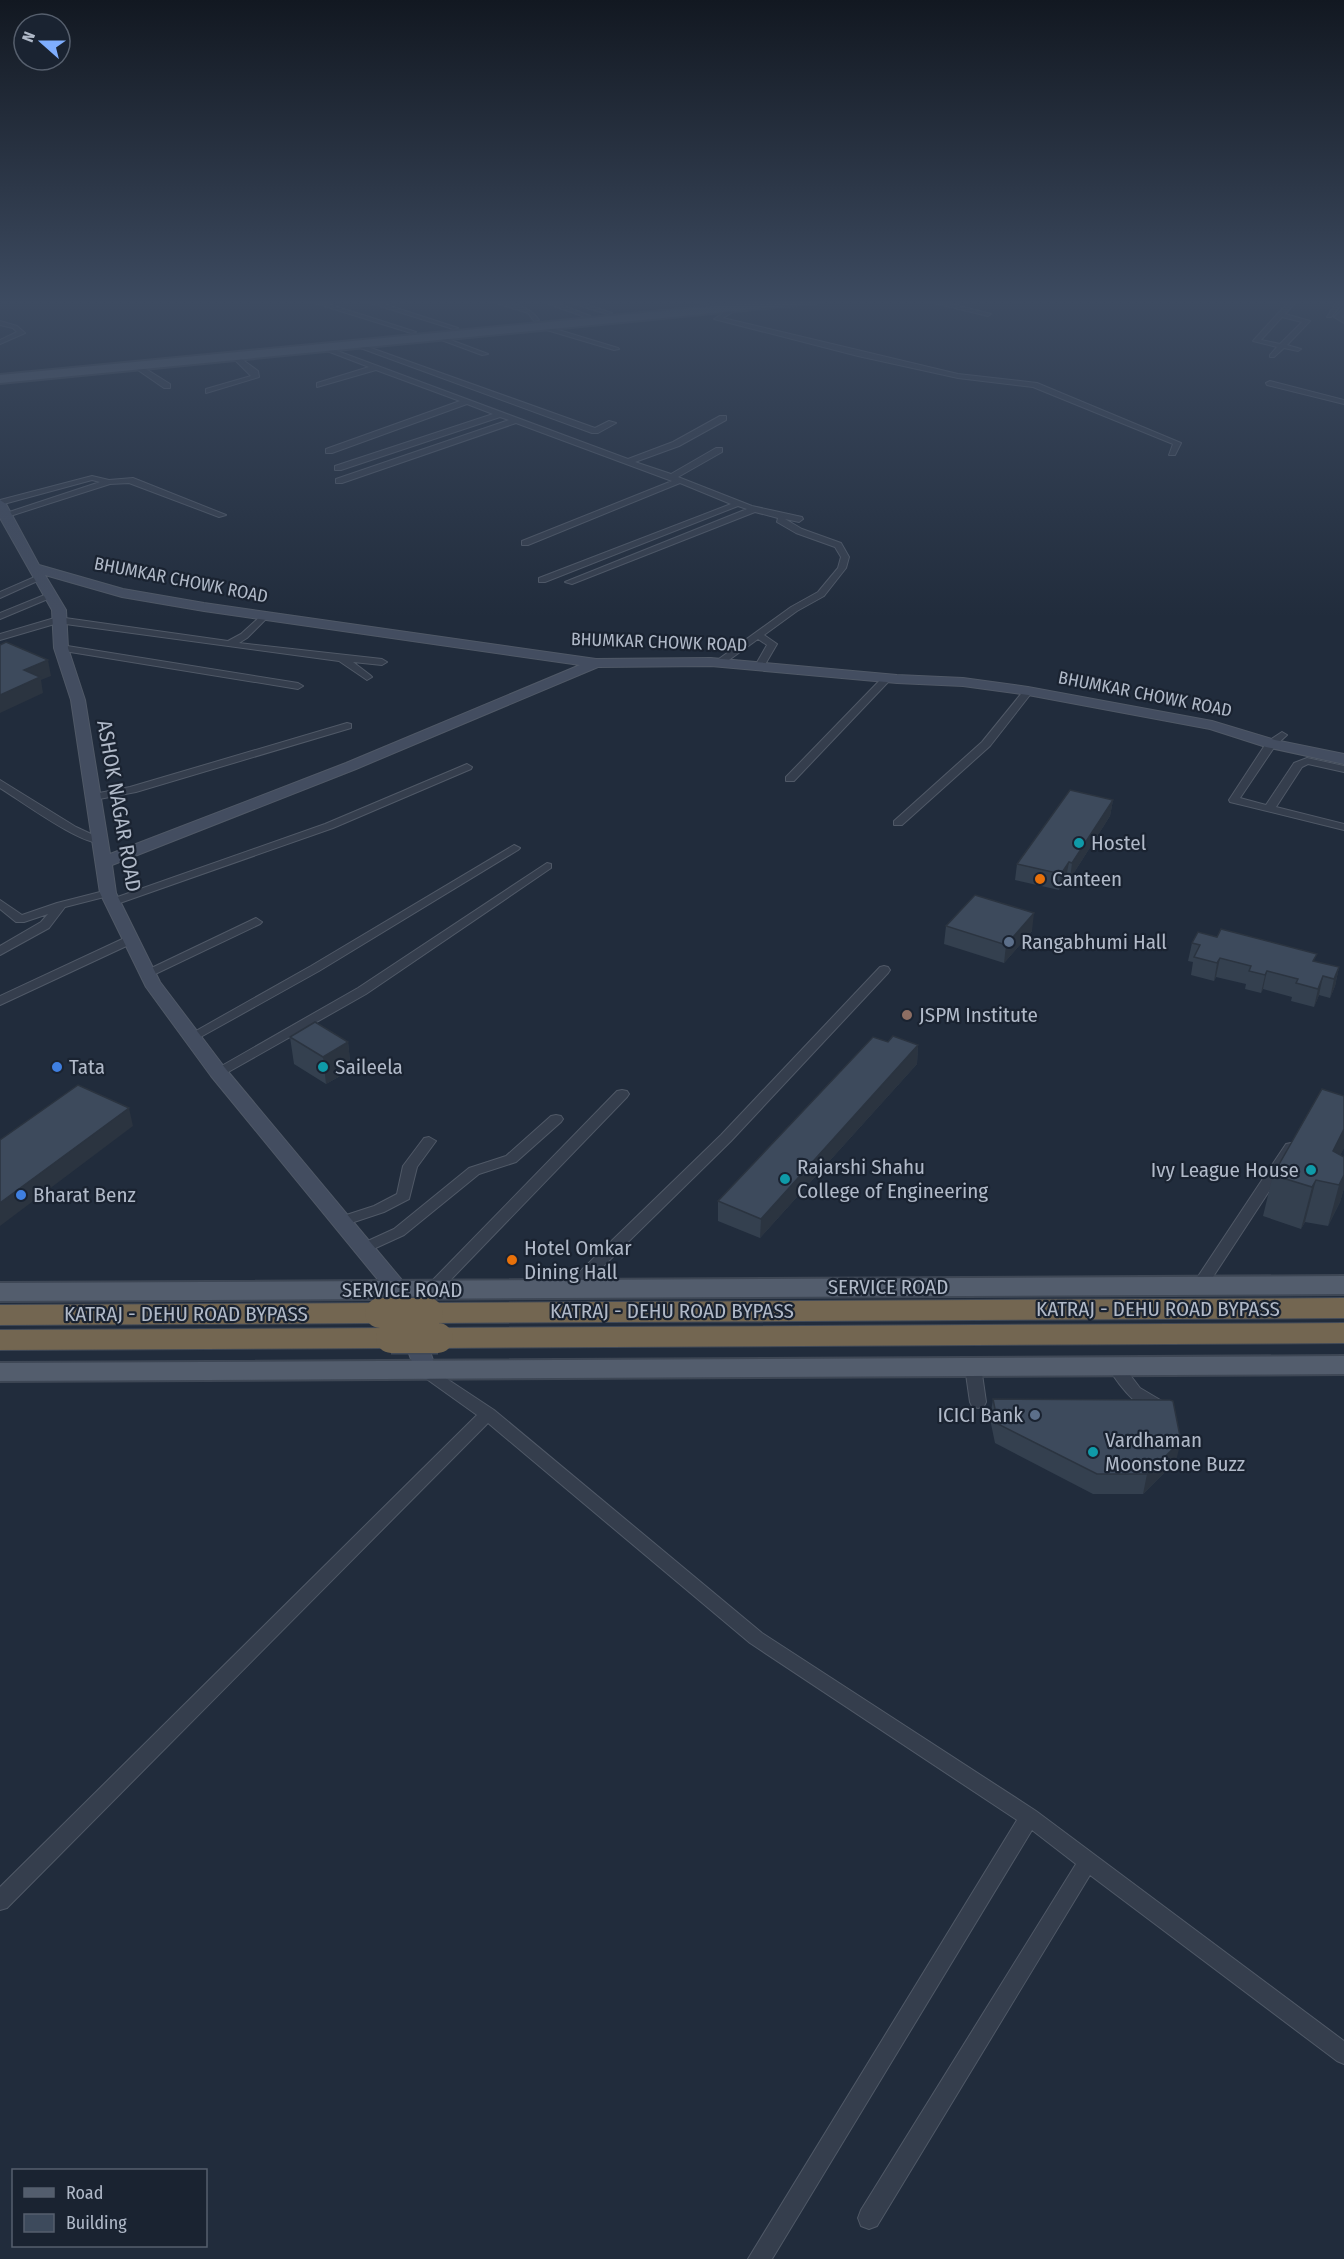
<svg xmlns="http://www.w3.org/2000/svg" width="1344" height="2259" font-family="'Fira Sans Condensed',sans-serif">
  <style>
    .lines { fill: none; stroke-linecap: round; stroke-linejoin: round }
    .street-casing { stroke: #505967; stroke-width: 2 }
    .secondary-casing { stroke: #505967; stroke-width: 2 }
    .primary-casing { stroke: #3e4755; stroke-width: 4 }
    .highway-casing { stroke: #404957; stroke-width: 2 }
    .street { fill: #353e4d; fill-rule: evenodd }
    .secondary { fill: #434d60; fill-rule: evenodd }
    .primary { fill: #535d6d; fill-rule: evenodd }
    .highway { fill: #736651; fill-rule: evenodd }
    .highway-bridge-casing { stroke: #404957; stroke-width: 33; stroke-linecap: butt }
    .highway-bridge { stroke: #736651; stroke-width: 30 }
    .wall { fill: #34404f }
    .shaded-wall { fill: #2b3440 }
    .building { fill: #3d4a5c; stroke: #2b3440; stroke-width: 1.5 }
    .culture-dot { fill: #0f9aa8; stroke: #1a2331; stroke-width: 2 }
    .food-dot { fill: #e8710a; stroke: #1a2331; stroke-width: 2 }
    .service-dot { fill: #5c6f8a; stroke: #1a2331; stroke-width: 2 }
    .education-dot { fill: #8d6e63; stroke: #1a2331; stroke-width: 2 }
    .shop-dot { fill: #3f7fe0; stroke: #1a2331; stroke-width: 2 }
    .labels { text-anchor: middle; stroke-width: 4.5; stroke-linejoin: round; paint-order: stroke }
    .far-street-label { font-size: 18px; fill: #b0b9c8; stroke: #1a2331 }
    .street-label { font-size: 21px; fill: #b0b9c8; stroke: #1a2331 }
    .poi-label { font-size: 21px; fill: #b0b9c8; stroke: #1a2331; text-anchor: start }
  </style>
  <rect width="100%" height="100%" fill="#212c3c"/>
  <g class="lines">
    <defs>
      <path id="street" d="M305,300H316L416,332L411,333Z
        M361,300H372L458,328L453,329Z
        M487,300C505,300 529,305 539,320L534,321L528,313Z
        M538,300H549L590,316L585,317Z
        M572,300L576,301L612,313L607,314L572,303Z
        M696,300H704L708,304L703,305Z
        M922,300H936L991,314L988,316Z
        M1290,300H1297L1285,314L1310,321L1287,345L1301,349L1298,351L1284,348L1274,357H1270V355L1277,347L1253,341ZM1282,317L1302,322L1280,344L1261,340Z
        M1338,300L1344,302L1331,317H1327Z
        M734,307L736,310L723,318L958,374L1037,383L1181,443L1175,455H1169L1173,444L1033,387L958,378L858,356L714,319Z
        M1344,308V314L1341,317L1344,318V323L1334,317Z
        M0,321L17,326L25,333L0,344V340L17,332L13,328L0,325Z
        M542,325L618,348L619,349L614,350L540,328Z
        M436,336H440L488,354L482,355L436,338Z
        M357,343L595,428L609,421L616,423L598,433H592L355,346Z
        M324,346L628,459L673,442L720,416H726V420L679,446L635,462L671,474L716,448H722V452L678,477L752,506L802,517L803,519L799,522L785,519L802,529L841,543L849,557L846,568L824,596L797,611L764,635L777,644L763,668L755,666L767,645L758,639L722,665H716V661L791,607L818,592L838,568L841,557L835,547L796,533L777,522L778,518L755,512L572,584L565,582L747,509L738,506L545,582H539V578L731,504L680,483L528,545H522V541L672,481L516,423L342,483H336V479L509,420L500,417L341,470H335V466L493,414L467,404L332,453H326V449L460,401L376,370L317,387V383L369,367L322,349Z
        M232,355H236L258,371L259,377L206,393V389L251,376L232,357Z
        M138,364L170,384V388H164L135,368V364Z
        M1270,381L1344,400V404L1267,385L1266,383Z
        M92,476L109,480L133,478L226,515L219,517L129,483L110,484L7,517L0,515L100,482L92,480L0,505V500Z
        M37,576L44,578L0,598V592Z
        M47,594L55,596L0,619V613Z
        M264,613L267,614V618L247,638L239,643L382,659L387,662L382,665L353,662L370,675L372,677L367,680L339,661L58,623L0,640V634L58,617L228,641L241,634Z
        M61,645L298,683L303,686L298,689L58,650L56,648Z
        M887,675L890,676V680L794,781H786V777L884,676Z
        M1028,688L1033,691L990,746L902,825H894V821L982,742L1025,689Z
        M347,723L351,724V728L136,792L94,800L89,797L94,794L130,787Z
        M1282,732L1287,735L1275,746L1240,798L1266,805L1294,763L1307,758L1344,766V772L1308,764L1302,767L1276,807L1344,824V830L1230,802L1229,800L1267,742Z
        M467,764L472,767L471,769L333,828L117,904H109L107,902L109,900L325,824Z
        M0,780L76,827L106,841L104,843C83,847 20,800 0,788Z
        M514,845L520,848L518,850L319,971L197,1039H189L187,1036L311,966Z
        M547,863L551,864V868L366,994L223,1075L218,1076L211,1072L358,988Z
        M108,890L114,893L112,895L65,907L49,928L0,955V946L41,922L48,914L24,922H16L0,909V900L22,915L57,903Z
        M256,918L262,922L260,924L151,976L147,977L141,973Z
        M131,935L137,939L135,942L0,1005V996Z
        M884,966L888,967L890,970L888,973L731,1141L576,1293H566L564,1289L566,1285L721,1135L880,967Z
        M622,1090L627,1091L629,1094L627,1097L437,1294H427L425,1290L427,1286L617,1091Z
        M556,1115L561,1116L563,1119L561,1122L516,1162L479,1174L404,1235L369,1251H359L357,1248L359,1245L394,1229L469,1168L506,1156L551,1116Z
        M429,1137L436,1141L417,1167L409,1199L384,1212L342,1226L337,1224L335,1221L337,1218L374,1206L397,1194L403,1166L424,1138Z
        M1291,1143L1298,1147L1205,1289H1195L1193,1285L1195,1281L1286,1144Z
        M973,1361L978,1363L981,1367L986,1402L984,1406L978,1408L972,1406L970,1402L965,1367L968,1363Z
        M1116,1361L1121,1363L1140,1388L1167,1404L1169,1408L1167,1412C1143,1419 1118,1384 1108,1367L1111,1363Z
        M426,1365L494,1410L762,1633L1036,1811L1344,2041V2064L1337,2061L1090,1875L877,2226L869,2229L861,2226L858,2218L861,2210L1076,1864L1032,1830L772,2259H748L1017,1820L750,1643L488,1423L7,1908L0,1910V1887L477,1415L421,1375L418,1371L421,1367Z"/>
      <path id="secondary" d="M0,500L6,504L39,565L123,589L204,603L596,659L711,658L897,675L963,678L1028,687L1212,721L1275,740L1344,754V764L1266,747L1210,729L1028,695L963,686L897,683L711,666L598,667L356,769L112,865L116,893L160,982L225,1068L406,1285L437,1371L434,1377L426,1379L418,1377L415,1371L388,1292L211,1076L146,987L100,893L71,700L54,648L52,610L0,518ZM45,575L122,597L204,611L580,665L346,763L110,854L85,700L68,648L66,610Z"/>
      <path id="primary" d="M777,300H821L816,303L0,383V375Z
        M1344,1276V1294L0,1301V1283Z
        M1344,1356V1374L0,1381V1363Z"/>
      <path id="highway" d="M1344,1298V1318L428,1323L418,1320L414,1313L418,1306L428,1303Z
        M380,1303L390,1306L394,1313L390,1320L380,1323L0,1325V1305Z
        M1344,1323V1343L438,1348L428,1345L424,1338L428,1331L438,1328Z
        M391,1328L401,1331L405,1338L401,1345L391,1348L0,1350V1330Z"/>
    </defs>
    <use href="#street" class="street-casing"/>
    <use href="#secondary" class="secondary-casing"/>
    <use href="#primary" class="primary-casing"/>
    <use href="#highway" class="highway-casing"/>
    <use href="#street" class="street"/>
    <use href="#secondary" class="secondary"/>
    <use href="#primary" class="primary"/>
    <use href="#highway" class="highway"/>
    <defs>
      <path id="highway-bridge" d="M380,1313H428
        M391,1338H438"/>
    </defs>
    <use href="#highway-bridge" class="highway-bridge-casing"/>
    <use href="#highway-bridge" class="highway-bridge"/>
  </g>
  <path class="wall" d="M1113,800L1110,816L1070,879L1066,878L1059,890L1015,880L1017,864Z
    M946,926L1032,931L1004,963L944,944Z
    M1192,943L1339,967L1335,986L1330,998L1319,995L1314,1007L1291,1001L1292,997L1263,989L1261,993L1245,989L1246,984L1216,977L1214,981L1191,975L1193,962L1188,961Z
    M290,1037L348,1042L351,1070L326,1084L294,1064Z
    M888,1042L918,1045L917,1064L760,1238L718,1221V1201Z
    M1344,1096V1148L1340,1155L1344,1157V1188L1340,1202L1328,1226L1305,1222L1301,1229L1263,1216L1273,1175Z
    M993,1399L1176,1461L1143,1494H1093L995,1443L990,1419Z"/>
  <path class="shaded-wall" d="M48,660L51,676L41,680L43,693L0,713V695L24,670Z
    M1113,800L1110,816L1070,879L1072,863Z
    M1069,862L1066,878L1059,890L1061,874Z
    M1034,913L1032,931L1004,963L1006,945Z
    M1220,958L1216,977L1214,981L1217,963Z
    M1339,967L1335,986L1330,998L1334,979Z
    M1267,971L1263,989L1261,993L1265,975Z
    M1323,976L1319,995L1314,1007L1318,989Z
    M348,1042L351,1070L326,1084L323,1057Z
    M918,1045L917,1064L760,1238L761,1219Z
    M129,1108L133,1126L0,1226V1203Z
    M1344,1129V1148L1326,1183L1333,1151Z
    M1344,1175V1188L1340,1202L1328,1226L1339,1185Z
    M1316,1180L1305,1222L1301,1229L1312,1187Z
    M1181,1441L1176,1461L1143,1494L1147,1474Z"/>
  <path class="building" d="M6,642L48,660L24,670L40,677L0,695V645Z
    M1070,790L1113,800L1072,863L1069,862L1061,874L1017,864Z
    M975,895L1034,913L1006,945L946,926Z
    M1221,929L1317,954L1313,961L1339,967L1334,979L1323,976L1318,989L1296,983L1298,979L1267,971L1265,975L1249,971L1251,966L1220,958L1217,963L1194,957L1200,945L1192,943L1198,932L1217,937Z
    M315,1022L348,1042L323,1057L290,1037Z
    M893,1036L918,1045L761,1219L718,1201L873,1037L888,1042Z
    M78,1085L129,1108L0,1203V1140Z
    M1322,1089L1344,1096V1129L1333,1151L1344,1157V1175L1339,1185L1316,1180L1312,1187L1273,1175Z
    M993,1399L1170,1400L1173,1401L1181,1441L1147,1474H1097L998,1424Z"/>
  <linearGradient id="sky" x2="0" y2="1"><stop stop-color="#121821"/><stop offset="0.49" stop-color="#3d4b61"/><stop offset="1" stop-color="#3d4b61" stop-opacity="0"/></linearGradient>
  <rect width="1344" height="617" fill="url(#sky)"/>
  <g class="culture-dot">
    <circle cx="1079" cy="843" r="6"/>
    <circle cx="323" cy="1067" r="6"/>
    <circle cx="1311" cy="1170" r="6"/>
    <circle cx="785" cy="1179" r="6"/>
    <circle cx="1093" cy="1452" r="6"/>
  </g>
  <g class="food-dot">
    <circle cx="1040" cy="879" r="6"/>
    <circle cx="512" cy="1260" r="6"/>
  </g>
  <g class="service-dot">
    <circle cx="1009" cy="942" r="6"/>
    <circle cx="1035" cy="1415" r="6"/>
  </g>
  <circle class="education-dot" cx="907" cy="1015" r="6"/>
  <g class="shop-dot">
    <circle cx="57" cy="1067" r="6"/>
    <circle cx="21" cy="1195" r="6"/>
  </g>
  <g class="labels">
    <g class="far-street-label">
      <text transform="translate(181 580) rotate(11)" y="6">BHUMKAR CHOWK ROAD</text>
      <text transform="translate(659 642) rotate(2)" y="6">BHUMKAR CHOWK ROAD</text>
      <text transform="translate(1145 694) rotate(11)" y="6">BHUMKAR CHOWK ROAD</text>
    </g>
    <g class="street-label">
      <text transform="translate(119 806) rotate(80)" y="7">ASHOK NAGAR ROAD</text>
      <text x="888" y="1294">SERVICE ROAD</text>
      <text x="402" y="1297">SERVICE ROAD</text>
      <text x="1158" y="1316">KATRAJ - DEHU ROAD BYPASS</text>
      <text x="672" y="1318">KATRAJ - DEHU ROAD BYPASS</text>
      <text x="186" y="1321">KATRAJ - DEHU ROAD BYPASS</text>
    </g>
    <g class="poi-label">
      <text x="1091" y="850">Hostel</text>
      <text x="1052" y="886">Canteen</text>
      <text x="1021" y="949">Rangabhumi Hall</text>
      <text x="919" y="1022">JSPM Institute</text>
      <text x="69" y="1074">Tata</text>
      <text x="335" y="1074">Saileela</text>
      <text x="797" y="1174">Rajarshi Shahu<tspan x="797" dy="24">College of Engineering</tspan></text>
      <text x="1299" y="1177" text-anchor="end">Ivy League House</text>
      <text x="33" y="1202">Bharat Benz</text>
      <text x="524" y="1255">Hotel Omkar<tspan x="524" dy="24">Dining Hall</tspan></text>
      <text x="1023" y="1422" text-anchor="end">ICICI Bank</text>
      <text x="1105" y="1447">Vardhaman<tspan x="1105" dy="24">Moonstone Buzz</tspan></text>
    </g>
  </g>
  <rect x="12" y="2169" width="195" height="78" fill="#1a2331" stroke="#565f6d" stroke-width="1.5"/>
  <rect x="24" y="2188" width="30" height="9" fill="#535d6d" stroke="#565f6d" stroke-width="1.5"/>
  <text x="66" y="2199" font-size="18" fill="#b0b9c8">Road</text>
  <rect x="24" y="2214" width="30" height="18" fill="#3d4a5c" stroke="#565f6d" stroke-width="1.5"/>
  <text x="66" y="2229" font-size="18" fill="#b0b9c8">Building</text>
  <g transform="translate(42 42) rotate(291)"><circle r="28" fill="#1a2331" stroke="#565f6d" stroke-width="1.5"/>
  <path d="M0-4.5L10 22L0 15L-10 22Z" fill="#7faefe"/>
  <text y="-9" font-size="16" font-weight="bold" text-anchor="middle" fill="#b0b9c8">N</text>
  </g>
</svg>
